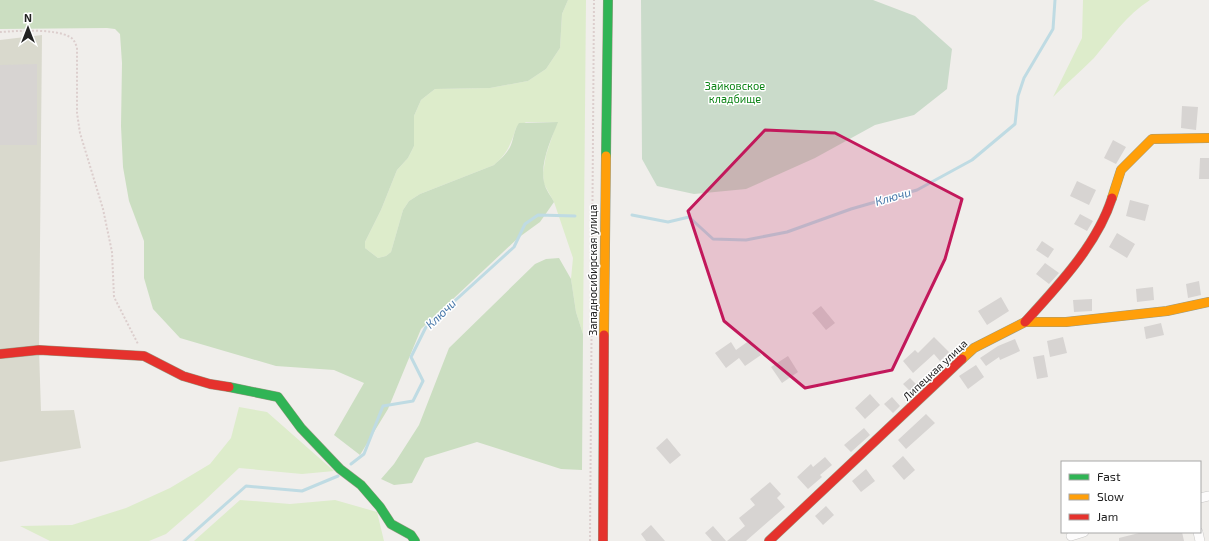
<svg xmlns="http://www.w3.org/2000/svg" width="1209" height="541" font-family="'Exo 2',sans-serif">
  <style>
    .construction { fill: #d9d9cd }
    .grass { fill: #ddeccb }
    .forest { fill: #cbdec1 }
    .cemetery { fill: #cadbca }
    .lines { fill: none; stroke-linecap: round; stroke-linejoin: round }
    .stream { stroke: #bfdbe3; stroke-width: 3 }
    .building { fill: #d7d4d2 }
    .street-casing { stroke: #c9c8c7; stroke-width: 10 }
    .fast-casing { stroke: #999a82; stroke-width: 10 }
    .slow-casing { stroke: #999a82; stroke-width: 10 }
    .jam-casing { stroke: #999a82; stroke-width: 10 }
    .path { stroke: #dccecd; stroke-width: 2; stroke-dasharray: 2 2; stroke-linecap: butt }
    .street { stroke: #fdfcfc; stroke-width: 9 }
    .fast { stroke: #30b455; stroke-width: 9 }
    .slow { stroke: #ff9f0a; stroke-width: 9 }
    .jam { stroke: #e5322d; stroke-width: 9 }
    .marked { fill: #c2185b; fill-opacity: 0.2; stroke: #c2185b; stroke-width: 3; stroke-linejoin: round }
    .labels { text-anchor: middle; stroke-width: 3; stroke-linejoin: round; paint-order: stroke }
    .park-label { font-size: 11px; fill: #0c8416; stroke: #fff }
    .street-label { font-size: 11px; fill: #222; stroke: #fff }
    .water-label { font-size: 12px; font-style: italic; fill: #4a7aab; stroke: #fff }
  </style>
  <rect width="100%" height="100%" fill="#f0eeeb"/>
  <path class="construction" d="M42,35L39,350L41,411L74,410L81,448L0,462V40Z"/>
  <path class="grass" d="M568,0H586L583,334L576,312L571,279L573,258L554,202L544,184L543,173L546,155L557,122H526L516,128C511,144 507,154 494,165L420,194L409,201L403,210L391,252L386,256L378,258L365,248V242L381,210L397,170L408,158L414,146V116L421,100L435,89L490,88L528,81L546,69L560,48L562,14Z
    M1083,0H1150C1126,15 1112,37 1094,58C1081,71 1066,84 1053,97L1082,38Z
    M239,407L267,412L334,471L302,474L239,468L203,502L166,534L149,541H50L20,526L72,525L126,508L170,488L210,464L231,438Z
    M240,500L290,504L335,500L377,512L384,541H194Z"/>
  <path class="forest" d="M0,0H568L562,14L560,48L546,69L528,81L490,88L435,89L421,100L414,116V146L408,158L397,170L381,210L365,242V248L378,258L386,256L391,252L403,210L409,201L420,194L494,165C501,159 507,154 511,145C514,137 514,130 519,123L558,122C551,140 540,162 544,182C545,189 551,196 554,202L540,222L518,238L421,329L388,409L360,455L334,435L364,383L334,370L276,366L180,338L153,309L144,278V241L129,201L123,167L121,126L122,63L120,34L115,29L107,28L0,29Z
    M559,258L571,279L576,312L583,334L582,470L561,469L477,442L425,458L412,483L394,485L381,479L394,464L419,425L449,348L535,264L546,259Z"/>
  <path class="cemetery" d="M641,0H873L915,16L952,49L947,89L914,115L875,125L815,158L746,189L694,194L657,186L642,159Z"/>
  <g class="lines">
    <path class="stream" d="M632,215L668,222L689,217L713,239L746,240L787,232L851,209L917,190L972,160L1015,124L1018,96L1024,78L1053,29L1055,0
      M351,464L364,454L383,406L413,401L423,381L411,357L426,327L514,247L525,224L538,215L575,216
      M184,541L246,486L302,491L338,476"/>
  </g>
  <path class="building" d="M37,64V145H0V65Z
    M1182,106L1198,107L1196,130L1181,128Z
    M1113,140L1126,147L1116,164L1104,158Z
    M1200,158H1209V179H1199Z
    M1077,181L1096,190L1089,205L1070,196Z
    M1130,200L1149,205L1145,221L1126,216Z
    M1080,214L1093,221L1087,231L1074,224Z
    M1117,233L1135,244L1127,258L1109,247Z
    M1042,241L1054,249L1048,258L1036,250Z
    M1045,263L1059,273L1049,284L1036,274Z
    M1199,281L1201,295L1188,298L1186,284Z
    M1153,287L1154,300L1137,302L1136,289Z
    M1001,297L1009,311L987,325L978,311Z
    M1092,299V311L1074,312L1073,300Z
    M821,306L835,323L826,330L812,313Z
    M1161,323L1164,335L1146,339L1144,327Z
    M934,337L949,352L940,361L934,354L913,373L903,361L915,350L918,353Z
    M1063,337L1067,353L1050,357L1047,341Z
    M1015,339L1020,351L1000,360L999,357L986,366L980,358L998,346Z
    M750,340L761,355L745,366L739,358L726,368L715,353L731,342L736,350Z
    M1044,355L1048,377L1037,379L1033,357Z
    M788,356L798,372L782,383L771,367Z
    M976,365L984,377L968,389L959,376Z
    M910,378L917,385L910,391L903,384Z
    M870,394L880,405L865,419L855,408Z
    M892,397L900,406L893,413L884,404Z
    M926,414L935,423L906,449L898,440Z
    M864,428L870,435L851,452L844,445Z
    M667,438L681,455L670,464L656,448Z
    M903,456L915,470L904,480L892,466Z
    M825,457L832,465L820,475L822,477L808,489L797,477L811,464L813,467Z
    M866,469L875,481L861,492L852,481Z
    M770,482L781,494L777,498L785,507L746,541H727L745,526L739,518L755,505L750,499Z
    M826,506L834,515L823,525L815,516Z
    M651,525L665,541H646L641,534Z
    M713,526L726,541H712L705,533Z
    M1143,532H1182L1184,541H1119V538Z"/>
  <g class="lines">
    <defs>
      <path id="street" d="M1200,498L1209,496
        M1198,532L1200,541
        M1071,536L1084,532"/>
      <path id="fast" d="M606,156L608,0
        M229,387L278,397L301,428L340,469L361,485L380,507L391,524L411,535L415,541"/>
      <path id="slow" d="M1112,198L1121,170L1152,139L1209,138
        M604,335L606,156
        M962,359L974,348L1025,322H1066L1167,311L1209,302"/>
      <path id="jam" d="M1025,322C1057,287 1097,245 1112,198
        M0,354L39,350L144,356L183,376L210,384L229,387
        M603,541L604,335
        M769,541L962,359"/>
    </defs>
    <use href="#street" class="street-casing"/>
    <use href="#fast" class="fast-casing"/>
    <use href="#slow" class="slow-casing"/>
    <use href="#jam" class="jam-casing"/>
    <path class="path" d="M0,32C18,31 54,28 70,37C74,39 75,43 77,47V113L80,133L103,209L112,252L114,297L138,344
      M590,541L594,0"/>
    <use href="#street" class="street"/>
    <use href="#fast" class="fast"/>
    <use href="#slow" class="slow"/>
    <use href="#jam" class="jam"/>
  </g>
  <path class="marked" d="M765,130L835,133L962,199L945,259L892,370L805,388L724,321L688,211Z"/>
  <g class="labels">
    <g class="park-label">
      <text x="735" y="90">Зайковское<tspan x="735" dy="13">кладбище</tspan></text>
    </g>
    <g class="street-label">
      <text transform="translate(593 270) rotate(-90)" y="4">Западносибирская улица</text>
      <text transform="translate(935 370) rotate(-43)" y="4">Липецкая улица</text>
    </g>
    <g class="water-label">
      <text transform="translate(893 197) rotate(-16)" y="4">Ключи</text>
      <text transform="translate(441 314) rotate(-44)" y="4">Ключи</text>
    </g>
  </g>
  <rect x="1061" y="461" width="140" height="72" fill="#ffffff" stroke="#a7a7a7"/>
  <rect x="1069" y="474" width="20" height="6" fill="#30b455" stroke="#a7a7a7"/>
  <text x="1097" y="481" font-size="12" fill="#222222">Fast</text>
  <rect x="1069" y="494" width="20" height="6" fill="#ff9f0a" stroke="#a7a7a7"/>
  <text x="1097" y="501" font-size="12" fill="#222222">Slow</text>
  <rect x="1069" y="514" width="20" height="6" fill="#e5322d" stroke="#a7a7a7"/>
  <text x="1097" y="521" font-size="12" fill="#222222">Jam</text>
  <g transform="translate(28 28)" stroke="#ffffff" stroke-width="3" paint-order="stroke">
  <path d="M0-3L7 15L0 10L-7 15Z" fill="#222222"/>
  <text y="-6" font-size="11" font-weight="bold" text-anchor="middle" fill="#222222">N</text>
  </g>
</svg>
